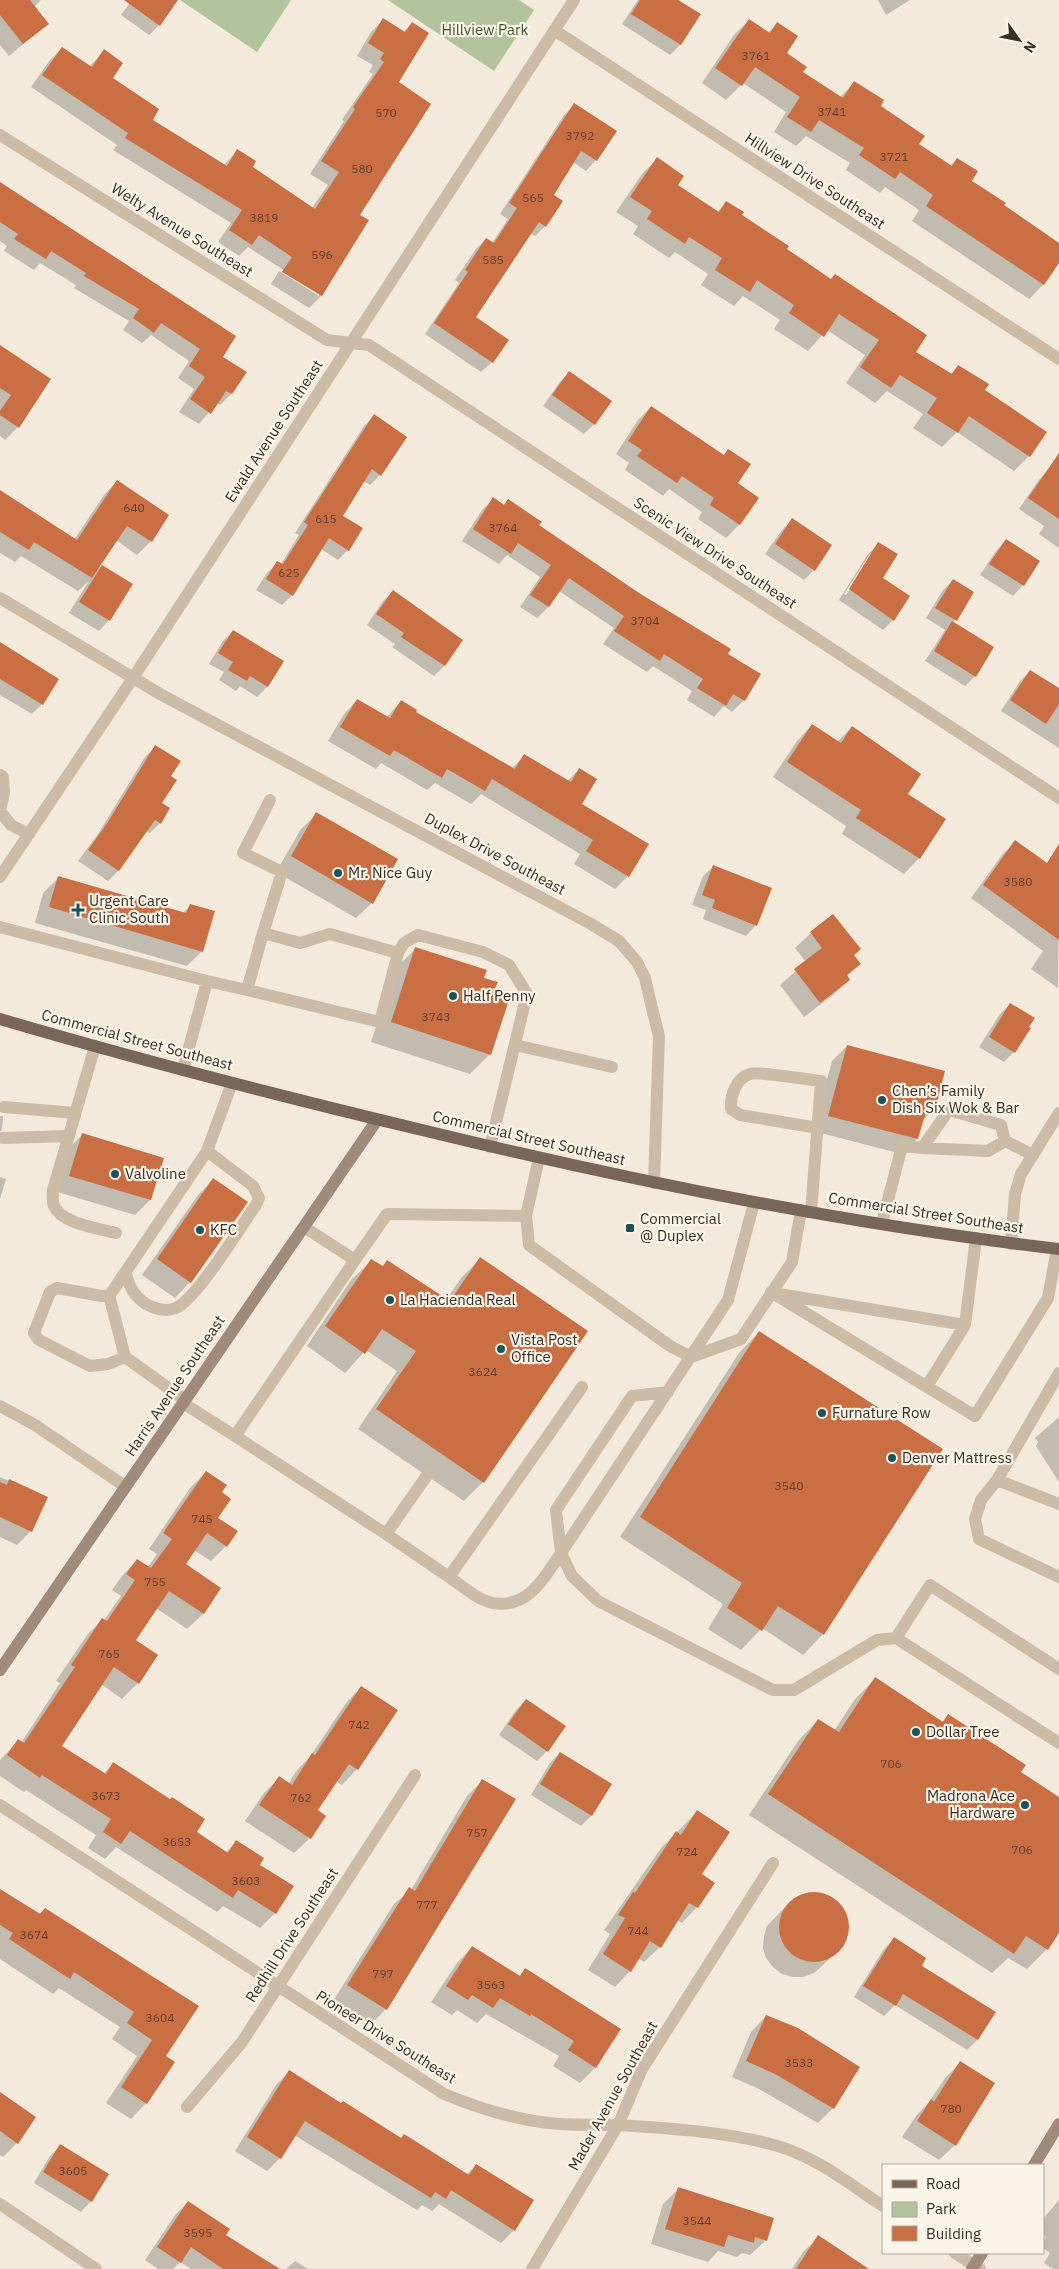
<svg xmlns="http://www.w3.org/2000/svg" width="1059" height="2269" font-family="'IBM Plex Sans',sans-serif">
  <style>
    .green { fill: #b3c39b }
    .shadow { fill: #0003; fill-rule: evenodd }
    .building { fill: #ca6e43 }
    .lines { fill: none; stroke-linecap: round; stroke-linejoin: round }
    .lane { stroke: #ccbba7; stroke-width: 12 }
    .street { stroke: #ccbba7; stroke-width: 12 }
    .secondary { stroke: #a08a79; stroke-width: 12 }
    .primary { stroke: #7a6659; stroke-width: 12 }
    .poi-dot { fill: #1c525b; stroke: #faf4e9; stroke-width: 2 }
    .labels { text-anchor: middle; stroke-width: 4.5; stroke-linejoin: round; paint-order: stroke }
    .number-label { font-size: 12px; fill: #5c3e2f }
    .park-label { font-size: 15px; fill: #44572b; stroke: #faf4e9 }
    .street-label { font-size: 15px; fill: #382e28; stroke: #faf4e9 }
    .poi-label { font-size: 15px; fill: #382e28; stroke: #faf4e9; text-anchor: start }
  </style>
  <rect width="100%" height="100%" fill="#f3eadc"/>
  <path class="green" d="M180,0H291L257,52Z
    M388,0H519L534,10L494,71Z"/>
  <path class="shadow" d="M0,0H41L34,7L47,24L9,56L0,45Z
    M132,0H166L159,25L149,35L121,15Z
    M638,0H679L699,15L680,45L670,55L622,24Z
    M878,0H910L886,15Z
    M383,20L404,32L412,24L397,83L359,215L367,221L321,296L309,308L271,284L279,271L319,296V293L248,247L239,256L218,242L231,223L113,150L117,145L31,87L50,60L62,48L89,67L104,51L111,79L151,120L224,165L237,151L251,167L312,208L328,185L310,174L344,121L342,120L373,74L369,72L373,65L357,56L371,32Z
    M749,20L768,33L777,24L785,53L801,73L840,97L854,83L917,145L950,166L957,159L970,181L1059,244V261L1043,285L1029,299L912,221L919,210L885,187L880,193L846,170L850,163L806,136L796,146L774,132L786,112L743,83L726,100L702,83L734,35Z
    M574,105L615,132L596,160L586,171L573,162L553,195L545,226L535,236L530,233L474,318L507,340L492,362L481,372L425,334L459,283L455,280L476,249L486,239L492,243L508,219L500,214L564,115Z
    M657,159L676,185L717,212L726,203L914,352L950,375L958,366L984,390L1029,456L1014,471L957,432L942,447L913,428L923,414L887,391L875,403L846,383L865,355L827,330L808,351L774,329L780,320L743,296L734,306L701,285L708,274L675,252L669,258L633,234L638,226L616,212L642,174Z
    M0,184L221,357L245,372L231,394L220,405L217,403L199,424L179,412L194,389L178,378L189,361L151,335L142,343L123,330L129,321L74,288L76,285L40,263L34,270L4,251L7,246L0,241Z
    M0,346L50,380L18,427L5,440L0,436Z
    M569,373L594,424L584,434L543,406L559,383Z
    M651,407L737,484L757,498L739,525L726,538L698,519L702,512L669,489L663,496L625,470L629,463L616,454L638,420Z
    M374,416L380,475L370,485L363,481L341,516L348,550L338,560L321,549L292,595L282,605L256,590L267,573L278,562L281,564L299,535L295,533L364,426Z
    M1048,470L1059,477V548L1039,534L1044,526L1019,509L1038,481Z
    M117,481L168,516L151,541L137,555L116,540L95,571L102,566L131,584L109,620L99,631L69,613L89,581L78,591L21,556L15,562L0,553V500L74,540L104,495Z
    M493,499L503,505L508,501L538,526L726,654L744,700L732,712L724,706L714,717L687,700L692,691L653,666L647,672L603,644L614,628L559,591L548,607L537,618L520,607L540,577L507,555L499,564L462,541L482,510Z
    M792,520L814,570L804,580L765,554L782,530Z
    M1006,540L1023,585L1013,596L980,575L996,551Z
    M879,544L881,579L893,620L883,630L839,600L868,554ZM870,554H873L846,595L844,594Z
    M953,580L973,592L953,623L975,676L965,686L925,661L945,630L926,618L943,590Z
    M393,591L461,640L444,666L434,676L392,647L395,644L367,625L383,601Z
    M233,631L283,662L267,687L257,697L240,686L236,691L219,680L224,672L209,664L223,641Z
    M0,649L42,704L32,714L0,695Z
    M1030,671L1059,690V748L1001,711L1020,681Z
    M357,700L386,718L401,701L414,713L511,769L524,756L567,781L579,770L580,804L628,876L615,889L574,864L580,854L481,794L471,804L435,783L427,790L381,763L376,769L328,741L344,714Z
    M812,725L837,742L852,727L906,794L919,858L904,874L842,834L846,826L773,777L797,741Z
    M155,747L169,777L161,803L160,823L150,833L146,831L118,871L108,881L78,861L98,834L145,757Z
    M317,814L372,903L356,918L276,872L301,829Z
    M1015,842L1059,873L1058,988L1031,969L1043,951L971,898L1002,855Z
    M714,866L756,925L746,936L703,919L706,910L692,905L703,876Z
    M59,877L183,913L191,905L202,951L187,966L35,923L43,893Z
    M833,915L853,956L859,964L846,977L849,980L833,995L804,1017L780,985L806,962L795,948L811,933Z
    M416,948L482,979L493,990L490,1054L470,1074L371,1042L395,969Z
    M1010,1004L1028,1027L1014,1052L1004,1062L979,1047L1000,1014Z
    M847,1046L934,1109L922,1121L917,1139L902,1154L813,1131L832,1061Z
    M0,1116H3L2,1129L0,1132Z
    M82,1135L163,1158L150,1200L135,1215L54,1191L67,1150Z
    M0,1177L6,1179L0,1199Z
    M213,1180L190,1282L175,1298L142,1275L198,1195Z
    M480,1259L483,1482L464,1501L358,1429L397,1371L366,1350L345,1373L307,1346L351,1280L371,1261L382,1267L388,1261L446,1300L461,1278Z
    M759,1332L942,1450L823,1634L803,1655L762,1628L741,1650L708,1629L723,1604L620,1537L739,1353Z
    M1059,1417V1482L1036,1446L1038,1442L1035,1438Z
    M206,1472L220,1493L217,1518L226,1546L211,1561L194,1550L184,1565L220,1588L203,1614L187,1629L156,1608L134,1640L156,1656L138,1683L122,1699L101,1684L60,1746L104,1773L113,1764L195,1832L226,1852L236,1842L258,1865L275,1913L260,1928L223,1906L217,1912L116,1847L105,1859L88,1848L96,1835L26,1790L24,1792L0,1776V1760L18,1741L21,1743L60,1683L56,1681L87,1635L103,1619L104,1620L121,1596L112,1590L122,1576L137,1560L148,1567L157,1554L149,1549L190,1488Z
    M0,1477L47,1498L31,1531L17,1545L0,1537Z
    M875,1679L942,1722L948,1716L1019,1773L1059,1799V1930L1047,1949L1027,1969L1008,1958L992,1973L749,1815L798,1741L818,1720L834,1731L855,1699Z
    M361,1687L357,1769L342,1785L336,1781L317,1811L310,1838L294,1853L245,1821L264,1793L279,1778L288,1784L297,1770L310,1757L346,1703Z
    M526,1700L547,1751L537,1761L499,1735L516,1710Z
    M560,1753L611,1784L591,1816L581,1826L531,1795L550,1763Z
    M482,1781L514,1800L386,2009L370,2025L333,2001L394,1904L411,1890L467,1796Z
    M697,1812L700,1875L697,1907L682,1923L677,1920L660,1947L644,1962L638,1958L630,1971L615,1987L588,1970L610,1934L604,1930L661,1848Z
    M0,1890L197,2006L164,2056L146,2103L131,2119L106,2103L137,2056L112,2039L120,2027L59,1988L53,1994L0,1959Z
    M811,1892L823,1893L833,1898L842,1906L847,1917L848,1928L845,1939L839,1949L823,1965L814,1973L803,1977H793L782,1974L773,1967L766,1958L763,1948L764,1936L767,1926L791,1901L800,1895Z
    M894,1939L920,1966L994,2012L977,2040L967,2050L895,2005L884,2016L854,1997L884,1949Z
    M472,1947L518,1977L525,1970L619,2029L595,2068L580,2083L553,2066L559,2056L486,2014L477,2023L457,2010L452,2015L431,2002L457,1963Z
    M766,2016L833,2108L818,2123L759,2089L732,2077L751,2032Z
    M960,2063L955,2145L939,2160L902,2137L916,2116L929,2102L945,2078Z
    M289,2072L400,2139L466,2175L476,2165L514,2230L501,2243L439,2204L432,2211L422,2205L417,2210L294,2135L280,2158L267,2171L235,2151L276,2085Z
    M0,2095L17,2143L3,2157L0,2155Z
    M61,2145L107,2174L91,2201L81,2212L34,2183L50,2156Z
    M678,2189L766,2240L750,2255L742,2253L737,2257L718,2251L708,2262L651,2244L663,2204Z
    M1059,2200V2269H1053L1044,2263L1050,2253L1043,2248V2242L1046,2237L1043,2234V2219Z
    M188,2202L224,2235L278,2269H191L180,2262L173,2269H158L145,2260L175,2215Z
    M819,2237L867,2269H792L803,2252Z
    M295,2261L308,2269H286Z"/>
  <path class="building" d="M0,0H30L49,24L23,44L0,15Z
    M124,0H178L160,26Z
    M640,0H678L701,14L681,45L631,14Z
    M383,18L405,32L412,22L429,33L399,82L431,104L360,215L369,220L322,296L282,272L292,257L259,235L252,245L229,230L242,210L125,138L128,133L42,75L62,47L92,67L104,49L123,63L113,78L159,109L153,120L227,166L237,149L256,161L253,167L315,209L339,172L321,161L355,109L353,107L384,62L380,59L384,53L368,43Z
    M749,19L770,33L777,22L798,36L787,53L807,67L803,72L843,98L854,81L884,100L881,106L925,136L919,144L952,166L957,158L978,171L972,181L1006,203L1004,205L1059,243V263L1044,285L926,206L933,195L900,172L895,179L859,155L864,148L819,120L811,132L787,117L800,97L755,67L742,86L715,68Z
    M574,103L617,131L597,161L581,151L554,195L563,201L546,227L539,222L476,317L509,340L493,363L434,323L468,272L465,270L486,238L494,243L517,208L509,203Z
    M657,157L684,176L678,185L719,212L726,201L744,212L742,215L789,246L787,249L831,279L835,274L927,335L916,352L952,374L958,365L989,384L985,390L1047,432L1030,457L969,416L958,433L927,413L937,398L900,375L891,388L860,367L879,340L839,314L824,337L789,313L794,305L757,280L750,292L715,270L722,258L689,237L685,244L647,219L652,211L630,197Z
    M0,182L236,336L223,357L247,372L232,394L226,391L211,414L190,399L205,377L189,366L200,349L161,323L154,333L133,318L139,309L84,276L86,273L51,251L46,259L14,239L18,234L0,222Z
    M0,345L51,379L19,428L0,415V411L11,395L0,388Z
    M569,371L612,401L595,425L552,395Z
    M651,406L724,455L728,449L751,464L738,483L759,498L740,525L710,505L714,498L682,476L677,483L637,456L642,450L628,441Z
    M374,414L407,437L381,476L372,469L343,516L363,528L349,551L329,538L293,596L266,579L277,561L283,564L308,525L304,522Z
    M1059,453V519L1028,498Z
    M117,480L169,515L152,542L127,526L92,578L34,542L29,550L0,532V490L77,540Z
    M493,497L504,505L508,499L542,522L539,525L639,593L731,649L728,654L761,674L745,701L733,694L726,706L697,688L703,679L664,654L660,661L614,631L624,616L569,578L549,607L530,595L551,565L518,543L511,554L473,529Z
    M792,518L832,545L815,571L775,544Z
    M1006,539L1040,561L1024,586L989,564Z
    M878,542L898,554L883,578L910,596L894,621L849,589Z
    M102,565L133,584L110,621L79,602Z
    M953,579L974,592L957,621L935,608Z
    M393,590L463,640L445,666L401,637L404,633L376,614Z
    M952,621L994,647L976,677L934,651Z
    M233,630L284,661L268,687L250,676L247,681L228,670L233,662L218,653Z
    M0,642L59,679L43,705L0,679Z
    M1030,670L1059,688V704L1046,724L1010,700Z
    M357,699L390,718L401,700L417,710L416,712L515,769L524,754L571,782L579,768L597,779L582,804L649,844L629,877L586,851L593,840L492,779L485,791L447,769L442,778L394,750L390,756L340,727Z
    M812,724L841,743L852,726L921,774L908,794L946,819L920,859L856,818L861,810L787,762Z
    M155,745L181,761L171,776L177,780L162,803L170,808L161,824L155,820L119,871L88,850L108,822Z
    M316,812L398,859L373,904L291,856Z
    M1015,840L1047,863L1059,844V940L983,885Z
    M713,865L772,888L757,926L712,908L715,900L702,895Z
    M58,876L186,913L190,904L215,911L203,952L49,907Z
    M833,914L861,949L854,955L861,964L847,975L850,980L820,1003L794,969L822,948L810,932Z
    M415,947L487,970L484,978L498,982L495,989L511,994L491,1055L391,1022Z
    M1010,1003L1035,1018L1029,1027L1031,1028L1015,1053L989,1037Z
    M847,1045L945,1071L935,1110L927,1108L918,1139L828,1116Z
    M82,1133L164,1158L151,1200L69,1176Z
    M213,1178L248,1202L191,1283L157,1259Z
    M480,1257L588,1331L484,1483L376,1409L416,1351L382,1329L365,1354L325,1326L371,1259L383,1266L387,1260L450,1301Z
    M759,1331L943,1449L824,1635L778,1606L762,1631L727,1608L742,1583L640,1517Z
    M206,1471L227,1485L222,1492L231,1499L218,1518L238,1531L227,1547L207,1533L186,1564L221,1588L204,1614L169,1591L136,1640L158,1655L139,1684L114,1667L62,1746L106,1774L113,1762L170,1799L172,1797L205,1819L197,1832L228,1853L236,1840L264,1858L260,1865L294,1886L276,1914L238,1890L233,1898L130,1831L121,1844L103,1832L111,1819L42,1775L40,1778L7,1755L18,1739L24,1743L75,1667L71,1665L102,1618L107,1621L135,1580L126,1574L137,1559L151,1568L172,1539L163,1533Z
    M9,1479L48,1497L32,1532L0,1517V1482L7,1485Z
    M875,1677L943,1722L948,1714L1026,1765L1021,1772L1059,1797V1933L1048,1950L1026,1936L1014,1954L768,1794L818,1719L839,1732Z
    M361,1686L398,1710L358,1770L349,1764L318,1810L326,1816L311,1839L259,1805L279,1776L292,1785L312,1753L315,1755Z
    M526,1699L566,1726L548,1752L508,1724Z
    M560,1752L612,1784L592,1816L540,1784Z
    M482,1779L516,1799L387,2010L347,1985L409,1887L415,1891Z
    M697,1810L730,1832L702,1874L715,1883L698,1908L689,1903L661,1948L650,1941L631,1972L603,1954L625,1918L618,1915L633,1892L635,1893L676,1831L681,1835Z
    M0,1889L40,1914L45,1908L199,2006L166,2056L175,2062L147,2104L121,2087L152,2040L127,2023L134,2012L74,1972L70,1979L9,1939L13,1933L0,1925Z
    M779 1927a35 35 0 1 1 70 0a35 35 0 1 1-70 0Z
    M894,1937L926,1958L922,1966L996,2012L978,2040L903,1994L896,2006L863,1986Z
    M472,1946L520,1976L525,1968L621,2029L596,2068L568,2050L574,2041L531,2014L530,2016L500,1998L493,2008L472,1995L468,2000L446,1986Z
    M766,2015L798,2028L860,2067L834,2109L775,2074L746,2061Z
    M960,2061L995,2083L956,2146L917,2121L931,2099L934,2102Z
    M289,2070L341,2103L343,2101L401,2138L404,2134L469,2175L476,2164L534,2200L515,2231L451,2190L446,2199L435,2192L431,2198L305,2121L281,2159L247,2137Z
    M0,2092L36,2117L18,2144L0,2131Z
    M60,2144L109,2174L92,2202L43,2172Z
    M678,2187L774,2218L767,2241L755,2237L754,2243L728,2235L724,2247L665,2229Z
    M188,2201L230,2229L226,2235L280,2269H223L191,2247L181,2263L157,2247Z
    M818,2235L869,2269H796Z"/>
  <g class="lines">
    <path class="lane" d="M0,775L3,777L4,793L0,811
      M270,800L243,853L282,872L263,933L300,943L330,934L398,953L404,943L418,935L483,952L509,965L527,994L490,1147
      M0,811L11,825L29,834
      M0,927L207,981
      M247,990L380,1022L398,953
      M515,1045L612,1067
      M95,1046L53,1190C53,1195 52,1202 54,1206C62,1224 98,1228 116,1233
      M183,1070L207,981L247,990L263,933
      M4,1107L75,1113
      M3,1138L69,1136
      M922,1148L988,1151L1005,1141
      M539,1158L526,1216L529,1245L670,1346L691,1357L741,1339L792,1262L801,1210
      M754,1203L728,1300L561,1553L572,1576L598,1601L773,1690H794L877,1640L896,1638L1059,1743
      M811,1212L821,1081C809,1080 758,1071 750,1074C736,1078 730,1096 731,1109L740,1115L818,1128
      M882,1223L902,1146L922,1148L949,1110L1001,1125L1005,1141L1033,1155
      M355,1260L387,1214L526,1216
      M126,1273C129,1287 134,1296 146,1304C155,1309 166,1312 176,1308C196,1300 241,1226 256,1205L259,1198L253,1186L207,1151
      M771,1292L975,1416L1048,1298L1057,1249
      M779,1294L965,1325L976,1238
      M109,1295L125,1357
      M1059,1373L997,1480L981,1500L975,1519L979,1539L1059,1577
      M927,1386L965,1325
      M185,1400L125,1357L108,1364L90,1366L39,1340L34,1333L50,1292L57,1288L102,1296L109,1295L114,1289L207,1151L232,1083
      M183,1403L235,1436L355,1260L304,1227
      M235,1436L386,1534
      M428,1474L386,1534L449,1577L582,1387
      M997,1480L1059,1504
      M449,1577C462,1586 478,1600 493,1603C528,1609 544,1578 561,1553L556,1510L632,1396L668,1392
      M896,1638L930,1585L1059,1669"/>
    <path class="street" d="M554,30L1059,359
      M0,135L327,340L369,345L1059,798
      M0,598L160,694L591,924L619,941L637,962L645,978L651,1004L659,1036L654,1183
      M0,877L133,678L574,0
      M1011,1244L1015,1194L1021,1174L1059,1113
      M0,1406L35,1425L126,1487
      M0,1805L444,2094C478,2108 512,2119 549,2123C571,2126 595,2124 617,2125C668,2128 746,2133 792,2151C827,2165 852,2186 883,2206
      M187,2107L242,2042L415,1775
      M0,2204L96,2269
      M955,2253L980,2269
      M532,2269L618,2125L642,2069L773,1863"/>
    <path class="secondary" d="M0,1670L377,1120
      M1034,2165L1059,2124
      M972,2269L982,2253"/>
    <path class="primary" d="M0,1019C139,1060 280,1096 422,1130C632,1181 844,1224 1059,1249"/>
  </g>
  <g class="poi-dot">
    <circle cx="338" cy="873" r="5"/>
    <path d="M75.5 902.5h5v5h5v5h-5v5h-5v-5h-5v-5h5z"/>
    <circle cx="453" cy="996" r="5"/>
    <circle cx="882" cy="1100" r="5"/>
    <circle cx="115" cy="1174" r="5"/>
    <rect x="625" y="1223" width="10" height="10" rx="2.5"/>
    <circle cx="200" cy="1230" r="5"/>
    <circle cx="390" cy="1300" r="5"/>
    <circle cx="501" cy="1349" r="5"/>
    <circle cx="822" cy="1413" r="5"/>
    <circle cx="892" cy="1458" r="5"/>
    <circle cx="916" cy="1732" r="5"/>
    <circle cx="1025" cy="1805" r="5"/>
  </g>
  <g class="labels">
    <g class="number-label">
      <text x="756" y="60">3761</text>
      <text x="832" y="116">3741</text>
      <text x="386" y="117">570</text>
      <text x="580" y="140">3792</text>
      <text x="894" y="161">3721</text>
      <text x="362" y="173">580</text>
      <text x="533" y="202">565</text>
      <text x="264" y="222">3819</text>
      <text x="322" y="259">596</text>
      <text x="493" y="264">585</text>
      <text x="134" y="512">640</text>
      <text x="326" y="523">615</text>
      <text x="503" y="532">3764</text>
      <text x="289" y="577">625</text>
      <text x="645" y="625">3704</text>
      <text x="1018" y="886">3580</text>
      <text x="436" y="1021">3743</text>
      <text x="483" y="1376">3624</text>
      <text x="789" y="1490">3540</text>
      <text x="202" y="1523">745</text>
      <text x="155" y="1586">755</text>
      <text x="109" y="1658">765</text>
      <text x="359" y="1729">742</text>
      <text x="891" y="1768">706</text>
      <text x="106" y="1800">3673</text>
      <text x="301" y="1802">762</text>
      <text x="477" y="1837">757</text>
      <text x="177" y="1846">3653</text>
      <text x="1022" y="1854">706</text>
      <text x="687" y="1856">724</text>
      <text x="246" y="1885">3603</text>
      <text x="427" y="1909">777</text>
      <text x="638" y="1935">744</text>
      <text x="34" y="1939">3674</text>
      <text x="383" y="1978">797</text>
      <text x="491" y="1989">3563</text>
      <text x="160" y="2022">3604</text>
      <text x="799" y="2067">3533</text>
      <text x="951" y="2113">780</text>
      <text x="73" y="2175">3605</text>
      <text x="697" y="2225">3544</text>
      <text x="198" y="2237">3595</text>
    </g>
    <g class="park-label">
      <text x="485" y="35">Hillview Park</text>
    </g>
    <g class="street-label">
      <text transform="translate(815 181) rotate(33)" y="5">Hillview Drive Southeast</text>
      <text transform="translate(182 230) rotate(32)" y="5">Welty Avenue Southeast</text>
      <text transform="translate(274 431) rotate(-57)" y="5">Ewald Avenue Southeast</text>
      <text transform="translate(715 553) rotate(33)" y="5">Scenic View Drive Southeast</text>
      <text transform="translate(495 854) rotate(28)" y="5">Duplex Drive Southeast</text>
      <text transform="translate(137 1040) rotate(15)" y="5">Commercial Street Southeast</text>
      <text transform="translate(529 1138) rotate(13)" y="5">Commercial Street Southeast</text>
      <text transform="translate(926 1213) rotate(9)" y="5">Commercial Street Southeast</text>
      <text transform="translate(175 1386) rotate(-56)" y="5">Harris Avenue Southeast</text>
      <text transform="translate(292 1935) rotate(-57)" y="5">Redhill Drive Southeast</text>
      <text transform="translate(386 2037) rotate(32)" y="5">Pioneer Drive Southeast</text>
      <text transform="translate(613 2096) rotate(-61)" y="5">Mader Avenue Southeast</text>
    </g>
    <g class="poi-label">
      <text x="348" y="878">Mr. Nice Guy</text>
      <text x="89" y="906">Urgent Care<tspan x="89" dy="17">Clinic South</tspan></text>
      <text x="463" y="1001">Half Penny</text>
      <text x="892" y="1096">Chen’s Family<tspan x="892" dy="17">Dish Six Wok &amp; Bar</tspan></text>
      <text x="125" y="1179">Valvoline</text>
      <text x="640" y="1224">Commercial<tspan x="640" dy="17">@ Duplex</tspan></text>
      <text x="210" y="1235">KFC</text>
      <text x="400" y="1305">La Hacienda Real</text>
      <text x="511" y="1345">Vista Post<tspan x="511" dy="17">Office</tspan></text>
      <text x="832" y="1418">Furnature Row</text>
      <text x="902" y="1463">Denver Mattress</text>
      <text x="926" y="1737">Dollar Tree</text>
      <text x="1015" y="1801" text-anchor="end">Madrona Ace<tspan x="1015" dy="17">Hardware</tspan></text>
    </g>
  </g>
  <rect x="882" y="2164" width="162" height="90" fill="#faf4e9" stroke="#aca59c"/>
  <rect x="892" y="2180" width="25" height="8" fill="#7a6659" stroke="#aca59c"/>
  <text x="926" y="2189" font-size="15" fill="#382e28">Road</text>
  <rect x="892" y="2202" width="25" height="15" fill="#b3c39b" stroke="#aca59c"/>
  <text x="926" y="2214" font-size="15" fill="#382e28">Park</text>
  <rect x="892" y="2226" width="25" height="15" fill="#ca6e43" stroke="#aca59c"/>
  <text x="926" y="2239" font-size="15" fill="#382e28">Building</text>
  <g transform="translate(1019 40) rotate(123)" stroke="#faf4e9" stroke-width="4" paint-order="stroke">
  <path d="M0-4L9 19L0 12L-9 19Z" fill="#382e28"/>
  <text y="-8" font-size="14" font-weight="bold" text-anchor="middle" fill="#382e28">N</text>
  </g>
</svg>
